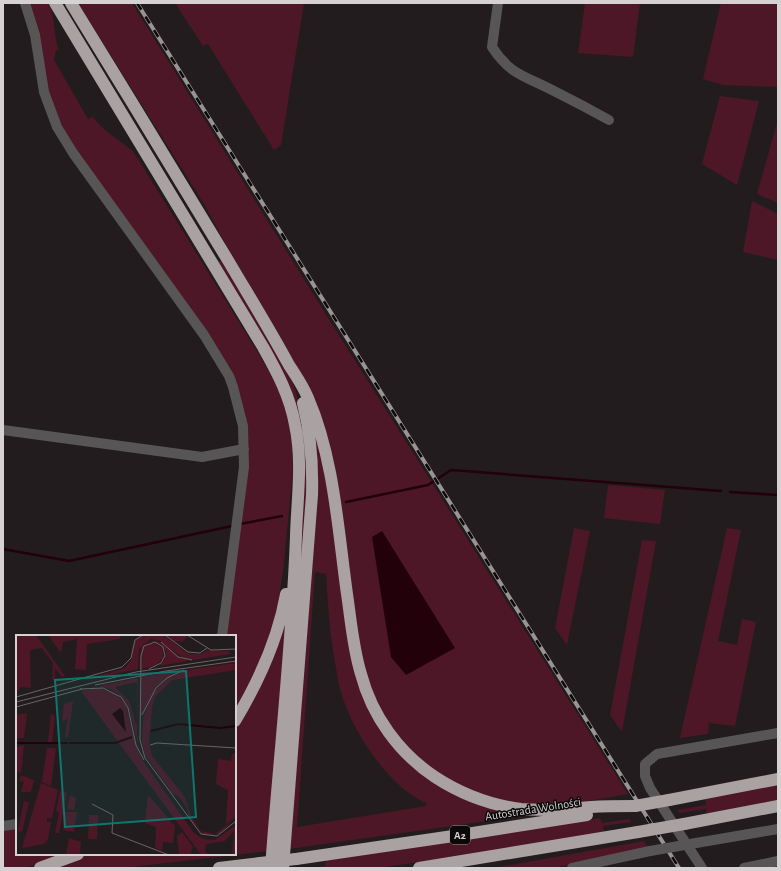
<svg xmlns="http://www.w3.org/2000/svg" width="781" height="871" font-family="'Alegreya Sans',sans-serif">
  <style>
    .green { fill: #4d1728; fill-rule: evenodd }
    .water { fill: #23010b }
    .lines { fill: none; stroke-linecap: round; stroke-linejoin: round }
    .stream { stroke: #23010b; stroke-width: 2.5 }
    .minor { stroke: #585556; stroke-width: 10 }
    .highway { stroke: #aaa1a3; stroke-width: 12 }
    .rail-casing { stroke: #989394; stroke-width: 4 }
    .rail { stroke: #0a0808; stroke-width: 2.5; stroke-dasharray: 8; stroke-linecap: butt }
    .minor-bridge { stroke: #585556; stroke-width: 10 }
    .highway-bridge { stroke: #aaa1a3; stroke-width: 12 }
    .labels { text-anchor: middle; stroke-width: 3; stroke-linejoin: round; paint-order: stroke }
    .shield { fill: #0a0808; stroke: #999595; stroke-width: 1 }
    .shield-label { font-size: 11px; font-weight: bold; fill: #d6d1d2 }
    .street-label { font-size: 12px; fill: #d6d1d2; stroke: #0a0808 }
    .inset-river { fill: none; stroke: #23010b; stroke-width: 2 }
    .inset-road { fill: none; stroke: #6b6466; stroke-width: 1 }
    .view { fill: #0f766e; fill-opacity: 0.15; stroke: #0f766e; stroke-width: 2 }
    .inset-edge { fill: none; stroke: #d6d1d2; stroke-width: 2 }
  </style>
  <rect width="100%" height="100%" fill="#231c1e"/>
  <path class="green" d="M28,3H48C56,18 53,35 59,51L56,50L54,60L88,119L93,117C103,131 119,140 133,151L260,356L280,391L288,419L292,443L293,469L283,572L277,609L270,634L257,669L235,710V636H224L247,460L235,379L230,368L224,362L70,145L47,93Z
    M78,3H132L325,313L628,794C595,800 562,806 529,804C468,801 411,764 381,711C372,695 367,677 362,660L311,395L290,354L242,275L204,204Z
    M175,3H304L281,145L274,150L208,44L203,46Z
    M585,3H640L633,57L578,53Z
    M721,3H778V87L723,85L703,79Z
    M720,96L759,101L737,185L702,164Z
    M778,119V203L757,194Z
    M752,201L778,214V260L743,252Z
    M221,260L286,369L294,386L299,402L309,464L281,850L303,440L217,263Z
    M316,431L374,720L458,796L478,805L496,810L530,815L289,849ZM315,572L326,574C328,605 330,637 336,668C338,676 338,684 341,692C351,729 389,788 426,803V806L297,827Z
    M608,485L665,490L660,524L604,518Z
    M574,528L590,531L567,645L555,628Z
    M727,528L741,530L718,641L737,645L742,619L756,622L735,726L709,723L708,734L680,738Z
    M642,540L656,541L622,732L610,715Z
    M287,617L269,851L123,868H55L88,854H235V727Z
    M778,784V800L709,814L707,813L706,809L680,813L677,810L706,805L705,799Z
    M600,818L602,823L630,819L631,822L603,826L604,832L492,852L377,868H308L325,866L326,860L492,836Z
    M17,826V854H68L46,862L24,868H3V828Z
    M644,841L648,848L553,868H494Z"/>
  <path class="water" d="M382,531L455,648L406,675L391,657L372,537Z"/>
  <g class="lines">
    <path class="stream" d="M730,492L778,495
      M346,502L428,485L451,470L721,491
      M240,524L282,516
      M3,549L69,561L232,526"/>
    <path class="minor" d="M25,3L35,35L44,92L57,127L73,153L204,335L229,376L233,387L243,426L244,467L222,636
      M498,3L492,47C511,76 526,76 554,91C572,100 591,110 609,120
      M3,430L202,457L244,449
      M3,826L17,824
      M696,843L778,829
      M572,868L650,851
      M702,868L650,788L645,776V764L657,754L778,733
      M744,868L778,861"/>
    <path class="highway" d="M55,3L263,347C277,372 290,396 295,425C303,462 297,499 296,536C292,647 279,757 271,868
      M71,3C124,89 177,176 229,262C249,296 270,330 289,365C296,376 303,386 308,398C334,458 338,530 347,594C351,621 353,648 361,674C372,716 399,753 435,777C461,794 490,805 521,809C545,811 568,809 591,807C606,806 620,806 635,806
      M235,721C259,681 278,640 286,594
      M669,800L778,779
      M684,824L778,806
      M296,859L460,835L587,815
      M40,868L78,854
      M219,868L260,863
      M283,868L312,495C313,462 311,435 303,403
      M419,868L638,832"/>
    <defs>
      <path id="rail" d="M137,3L679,868"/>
    </defs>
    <use href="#rail" class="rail-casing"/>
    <use href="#rail" class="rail"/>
    <path class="minor-bridge" d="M650,851L696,843"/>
    <path class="highway-bridge" d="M635,806L669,800
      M638,832L684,824
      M260,863L296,859"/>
  </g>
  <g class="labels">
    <rect class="shield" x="450" y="826" width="20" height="18" rx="3"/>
    <g class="shield-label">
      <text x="460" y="839">A2</text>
    </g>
    <g class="street-label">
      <text transform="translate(533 809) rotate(-9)" y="4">Autostrada Wolności</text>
    </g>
  </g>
  <g transform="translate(16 635)">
    <rect width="220" height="220" fill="#231c1e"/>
    <path d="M0,0H20L49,41L46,42L39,33V44L36,46L37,28L26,13L14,15L15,53L5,52L0,58ZM32,0H105L104,4L71,9L70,35L59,34L61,4L47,7L45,18ZM129,0H147L173,19H186L192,15L213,16L214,19L178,25L165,23L144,6L135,4L123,14L122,34L61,47L109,33L115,25L117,10L121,4ZM151,0H168L171,2L166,7L158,6ZM134,6H140L145,8L172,26L143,31L149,24L150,16L135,6L130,8L123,34L125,13L128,9ZM135,8L145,10L148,23L138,31L125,34L128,12ZM220,28V35L156,45L139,62L136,72L133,108L136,121L169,162L175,181L185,196L199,199L220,183L203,199L188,200L172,181L171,173L164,163L156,158L129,120L126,107L127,83L137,58L149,46L169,35ZM166,35L140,52L125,82V42ZM122,43L121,98L123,113L113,74L103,59L94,54L82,51ZM121,47V89L120,90L113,66L99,52ZM82,53L100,59L110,71L119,108L127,126L178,198L187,204L199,205L220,190V220H216L218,196L209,206L190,209L189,215L192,220H185L65,56ZM57,66L52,102H49L52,83L46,87L48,69ZM11,78L8,103H0V80ZM35,78L39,82L36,108H32ZM8,110L5,138L0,136V112ZM31,113H40L35,151L26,147ZM216,119H219L220,182L210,189L212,155L200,149L202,124L215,126ZM5,140L18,145L15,157H5L8,147L3,146ZM25,148L42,155L36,183H31V187H35L32,204L28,209L6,213ZM44,156L51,158L43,198H39L43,177L40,176ZM54,160L60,163L58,175L51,174ZM132,160L159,191L157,208L147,207L146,216L139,213L140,192L129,188ZM8,166L13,167L6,197L2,196ZM48,177H61L58,197L47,195ZM73,180H82L81,204H72ZM166,197L177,212L174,220H163L161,201ZM53,203L65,207L64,220H50Z" fill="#4d1728" fill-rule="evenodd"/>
    <path d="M104,73L107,76L110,97L96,79Z" fill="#23010b"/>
    <path class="inset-river" d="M135,96L162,89L204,93L220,91M0,108H52M53,108H99L116,102"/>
    <path class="inset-road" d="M149,0L172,17L184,18L191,13M171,0L195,15L220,14M145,7L162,22L176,25M133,34L145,28L149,21L147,12L139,7L128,11L125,21L124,105L129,123L185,199L201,201L220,186M79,50L150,36L220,26M64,54L87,53L105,62L112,73L120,110L128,125M0,62L106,32L115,23L119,5L127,0M0,67L120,37L220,22M0,72L66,54M126,80L140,53L151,43L168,35M134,110L141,108L220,113M76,169L97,180L96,198L153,220"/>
    <path class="view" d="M170,36L180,182L49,192L39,45Z"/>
    <rect width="220" height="220" class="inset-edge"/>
  </g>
  <rect width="781" height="871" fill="none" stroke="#d6d1d2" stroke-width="8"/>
</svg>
